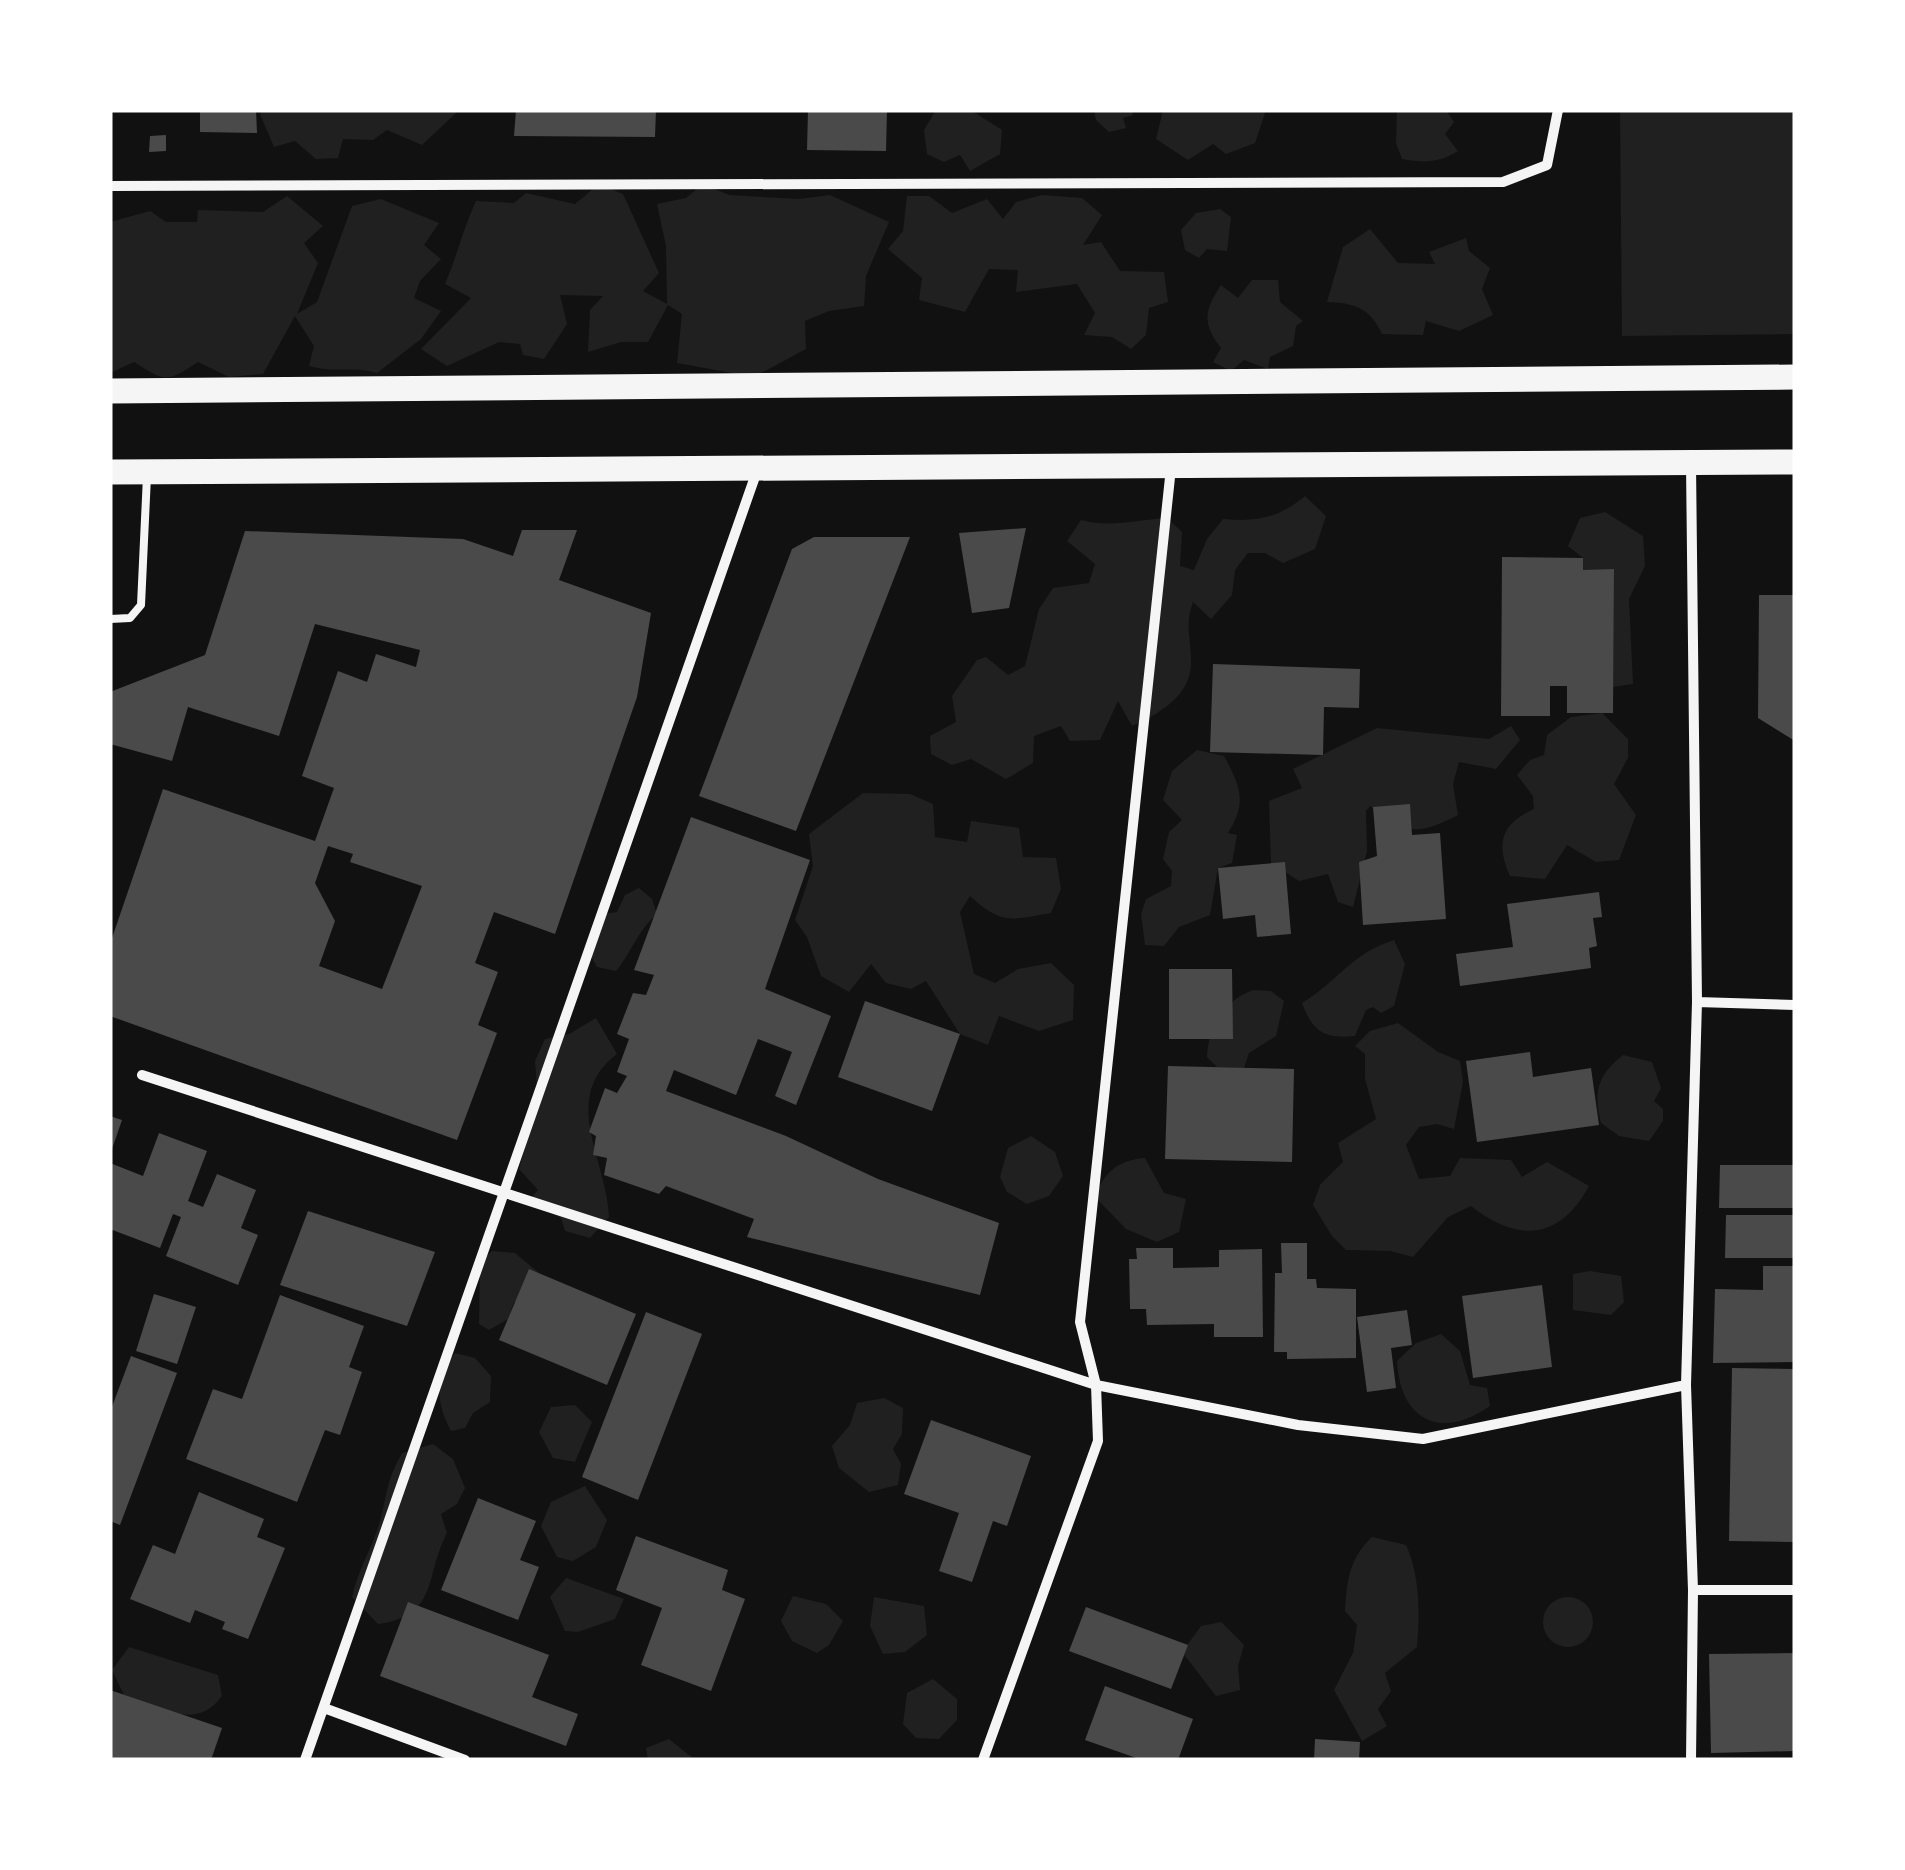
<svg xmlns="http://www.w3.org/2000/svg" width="1905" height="1870" font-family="Raleway,sans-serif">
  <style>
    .green { fill: #202020 }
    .building { fill: #4a4a4a; fill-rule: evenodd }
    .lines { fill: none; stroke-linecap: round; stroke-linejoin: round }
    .service { stroke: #f5f5f5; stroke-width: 8 }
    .minor { stroke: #f5f5f5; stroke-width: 10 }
    .primary { stroke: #f5f5f5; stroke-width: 25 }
  </style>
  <rect width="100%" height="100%" fill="#111"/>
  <path class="green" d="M262,110H455L456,113L422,145L387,130L373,140L343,139L338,158L316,159L295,141L274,147L260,114Z
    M936,110L974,112L1002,130L1000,154L970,171L960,155L944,162L927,154L924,130Z
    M1094,110H1132L1133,115L1123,118L1126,128L1109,132L1096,120Z
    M1163,110H1263L1265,113L1255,143L1226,154L1213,144L1188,160L1156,139Z
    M1397,110H1446L1454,122L1445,134L1458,151C1439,163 1424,163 1402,159L1396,143Z
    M1620,110H1795V334L1622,336Z
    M599,184L623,194L659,273L643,291L667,304L666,246L657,204L686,198L703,184L729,195L799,199L830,195L889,222L866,276L864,306L829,311L805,321L806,349L754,377L677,363L682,314L668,305L648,342H621L588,352L590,310L603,296L560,295L567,324L544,359L523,355L520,344L499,342L447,366L421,349L471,298L445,284C457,256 463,229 476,201L514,203L526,193L575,204Z
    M1042,195L1082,198L1102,215L1083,245L1101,242L1120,271L1164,272L1168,302L1149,308L1146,335L1131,349L1112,337L1084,335L1095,313L1077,284L1016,292L1018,270L989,269L965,312L919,300L922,278L888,249L903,231L907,196H929L952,213L987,199L1003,219L1016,202Z
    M287,196L323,226L304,243L318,263L297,314L317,302L352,206L381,199L439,223L424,245L441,259L420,281L414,298L441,311L421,339L377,373C353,365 338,374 309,366L314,346L295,316L263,374L229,377L198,362C166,383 166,382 134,362L110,373V222L150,211L166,222H197L198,210L263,212Z
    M1220,209L1231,217L1227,251L1207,249L1199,258L1185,250L1181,230L1196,213Z
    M1370,229L1398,263L1435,264L1429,252L1466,238L1469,251L1490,268L1482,289L1493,315L1459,331L1426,321L1423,335L1382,334C1370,308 1355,303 1327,302L1343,247Z
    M1252,280H1278L1280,302L1303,321L1296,326L1293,346L1270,357L1268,369L1244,360L1231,371L1213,362L1221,348C1202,323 1204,311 1221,285L1238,298Z
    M1305,496L1326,516L1315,549L1283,563L1265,553H1248L1235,570L1232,595L1211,619L1193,602C1184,626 1192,641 1191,666C1189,697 1157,715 1132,726L1118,701L1100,740L1070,741L1061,726L1034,736L1033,763L1006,779L971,759L952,765L931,754L930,736L956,722L952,696L977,660L986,657L1008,675L1025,666L1039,609L1053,588L1089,583L1095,564L1067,541L1081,520C1112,528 1135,520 1167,518L1182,532L1180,566L1194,570L1207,539L1223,519C1258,522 1278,518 1305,496Z
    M1605,512L1643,536L1645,566L1629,599L1633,684L1613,687L1614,570H1583V558L1568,546L1580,518Z
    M1602,713L1628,739V758L1614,784L1636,815L1619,860L1596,862L1567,845L1545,879L1510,876C1496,844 1500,824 1534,809L1533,796L1517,775L1530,760L1544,755L1547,735L1571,717Z
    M1511,726L1520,740L1496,769L1459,762L1453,784L1458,815C1413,838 1410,832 1370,806L1366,811L1367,851L1353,907L1338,902L1328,874L1299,881L1271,863L1269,801L1302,788L1293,769L1377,728L1489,739Z
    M1197,750L1224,756C1241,787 1247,803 1228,833L1237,835L1232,863L1218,868L1210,915L1179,927L1164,946L1145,945L1141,914L1146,899L1171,886L1172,871L1163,859L1169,832L1182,820L1163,800L1172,771Z
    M863,793L910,794L933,804L935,837L967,842L971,821L1019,828L1023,857L1056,858L1061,889L1051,913C1010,920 1002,925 970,896L960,912L974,974L995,983L1018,969L1051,963L1074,985L1073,1020L1039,1031L999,1016L988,1045L960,1034L926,981L911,989L886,983L871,964L849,992L821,976L807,937L795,920L813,866L809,834Z
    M639,888L652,899L657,914C638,930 632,952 616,971L597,967L588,951L602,914L617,912L625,895Z
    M1394,940L1405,964L1394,1006L1381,1013L1373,1007L1366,1010L1355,1036C1324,1039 1313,1032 1302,1003C1341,979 1349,955 1394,940Z
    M1253,990L1271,991L1284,1001L1276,1036L1249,1053L1244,1068L1217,1067L1207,1057C1208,1027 1225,1000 1253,990Z
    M596,1018L617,1054C559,1098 607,1160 609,1217L590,1238L565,1231L561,1218L528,1201L538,1190L519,1169L538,1101L535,1061L545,1039L569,1034Z
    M1398,1023L1438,1052L1460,1061L1463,1082L1454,1129L1437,1124L1419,1127L1406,1145L1419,1179L1450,1176L1460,1158L1511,1160L1522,1177L1547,1162L1589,1186C1560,1240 1518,1243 1471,1206L1448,1217L1413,1257L1390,1251L1346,1250L1332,1236L1313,1205L1320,1185L1343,1162L1338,1143L1376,1119L1365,1079V1054L1355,1046L1370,1031Z
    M1623,1055L1652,1062L1661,1088L1654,1101L1663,1109V1121L1649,1141L1619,1136L1601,1123C1593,1091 1598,1075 1623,1055Z
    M1031,1136L1055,1152L1063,1176L1049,1196L1027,1204L1007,1192L1000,1177L1008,1148Z
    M1145,1158L1164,1193L1186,1199L1179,1232L1157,1242L1126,1229L1095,1197C1104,1172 1118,1160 1145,1158Z
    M492,1251L515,1253L538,1272V1292L514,1302L508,1319L489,1330L479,1324L480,1262Z
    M1590,1271L1621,1276L1624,1302L1611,1315L1573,1310V1274Z
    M1441,1334L1460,1351L1470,1385L1487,1388L1490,1406C1440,1441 1400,1420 1397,1361L1416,1343Z
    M455,1353L475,1358L491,1376L490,1402L473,1413L465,1428L451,1431C436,1403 434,1379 455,1353Z
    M884,1398L903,1408L902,1434L893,1449L901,1464L898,1485L869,1492L839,1468L832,1446L850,1425L857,1403Z
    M575,1405L592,1422L575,1462L553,1458L539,1432L551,1407Z
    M433,1444L453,1459L465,1488L457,1504L441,1514L447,1533C424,1577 439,1616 378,1624L352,1597C358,1569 373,1547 380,1521C388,1491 386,1482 402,1453Z
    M585,1486L607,1520L596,1547L573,1561L557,1557L541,1526L551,1502Z
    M1372,1537L1406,1545C1420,1576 1420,1613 1417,1647L1385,1673L1391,1691L1378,1709L1387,1726L1362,1741L1334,1690L1353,1653L1357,1625L1345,1611C1347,1580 1349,1559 1372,1537Z
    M566,1578L624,1599L615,1619L578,1632L565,1631L550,1597Z
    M793,1596L826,1604L843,1621L829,1645L817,1653L792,1641L781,1621Z
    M1543 1622a25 25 0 1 1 50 0a25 25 0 1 1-50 0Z
    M874,1597L924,1606L927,1635L905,1652L883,1654L870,1626Z
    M1221,1622L1244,1645L1238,1666L1240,1690L1216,1696L1182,1652L1201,1626Z
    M129,1647L218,1675L222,1696C196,1732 159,1707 124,1695L112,1670Z
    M933,1679L957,1699V1720L939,1739L916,1738L903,1724L907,1693Z
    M669,1739L694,1759L695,1760H648L646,1748Z"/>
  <path class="building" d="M200,110H256L257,133L200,132Z
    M516,110H656L655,137L514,136Z
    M808,110H887L886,151L807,150Z
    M166,135V151L149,152L150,136Z
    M1026,528L1009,608L972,613L959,533Z
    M522,530H577L559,580L651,613L637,697L555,934L494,912L475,963L498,972L478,1025L497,1033L457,1140L110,1016V944L163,789L315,841L334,788L302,776L338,671L367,682L376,654L416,667L420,650L315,624L279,736L188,707L172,761L110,744V692L205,655L245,531L463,539L513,556ZM328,846L353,854L350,862L422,886L382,989L319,966L335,921L315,883Z
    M814,537H910L796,831L699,796L792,549Z
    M1502,557L1583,558V570L1614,569L1613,713H1567V686H1550V716H1501Z
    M1759,595H1795V741L1758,718Z
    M1213,664L1360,669L1359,708L1324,707L1323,755L1210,752Z
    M1410,804L1412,835L1440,833L1446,919L1363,925L1359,862L1377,856L1373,807Z
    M691,817L810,860L765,989L831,1016L796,1105L775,1096L792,1052L758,1039L736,1095L674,1070L666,1091L786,1136L878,1179L999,1223L980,1295L747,1237L754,1219L666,1186L659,1194L604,1175L607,1158L593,1155L596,1136L589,1132L605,1088L617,1093L627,1076L617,1072L629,1039L617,1034L633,993L646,995L654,975L634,970Z
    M1285,862L1291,934L1257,937L1255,915L1223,919L1218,868Z
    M1599,892L1602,917L1593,918L1597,946L1589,948L1591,968L1460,986L1456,954L1513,947L1507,904Z
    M1169,969H1232L1233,1039H1169Z
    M865,1001L960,1034L932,1111L838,1077Z
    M1530,1052L1533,1077L1591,1068L1599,1125L1477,1142L1466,1061Z
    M1168,1066L1294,1069L1292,1162L1165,1159Z
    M110,1116L122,1120L111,1152H110Z
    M159,1133L207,1151L188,1201L203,1207L217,1174L256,1190L241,1228L258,1235L238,1285L166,1256L181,1217L173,1214L160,1248L110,1229V1163L143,1176Z
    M1720,1165H1795V1208H1719Z
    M308,1211L435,1252L407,1326L280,1285Z
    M1726,1215H1795V1258H1725Z
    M1281,1243H1307V1279H1316L1317,1288L1356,1289V1358L1287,1359V1352H1274L1275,1273H1282Z
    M1136,1248H1173V1268L1219,1267V1250L1262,1249L1263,1337H1214V1324L1147,1325L1146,1309H1130L1129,1259H1137Z
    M1763,1266H1795V1362L1713,1363L1715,1289L1763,1290Z
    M529,1269L636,1314L607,1385L499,1340Z
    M1542,1285L1552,1367L1473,1378L1462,1296Z
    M154,1294L196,1307L177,1364L136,1351Z
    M280,1295L364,1326L349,1367L362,1372L340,1435L325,1430L297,1502L186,1459L213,1389L242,1399Z
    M1407,1310L1412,1345L1391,1348L1396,1388L1367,1392L1357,1317Z
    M646,1312L702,1334L638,1500L582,1477Z
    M131,1356L177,1373L120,1525L110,1521V1412Z
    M1732,1368L1795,1369V1542L1729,1541Z
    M931,1420L1031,1456L1007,1526L993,1521L972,1582L939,1571L959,1513L904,1494Z
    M199,1492L264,1519L257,1537L285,1548L248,1639L222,1629L225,1622L195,1610L190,1623L130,1599L153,1545L175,1554Z
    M478,1498L536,1521L520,1560L539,1567L518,1620L441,1590Z
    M636,1536L728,1570L722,1590L745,1599L711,1691L641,1665L662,1608L616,1590Z
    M408,1602L549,1655L532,1697L578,1714L566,1746L380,1676Z
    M1086,1607L1188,1645L1171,1689L1069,1651Z
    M1795,1653V1751L1711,1753L1709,1654Z
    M1105,1686L1193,1719L1178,1760H1142L1085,1740Z
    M110,1690L222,1728L211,1760H110Z
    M1315,1739L1360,1742L1359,1760H1314Z"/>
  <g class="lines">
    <path class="service" d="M110,619L130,618L141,605L147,476"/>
    <path class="minor" d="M110,186L1503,182L1547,165L1558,110
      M1697,1002L1795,1005
      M142,1075L1096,1385L1298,1425L1423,1439L1686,1385
      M1693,1590H1795
      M324,1708L465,1760
      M305,1760L758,468
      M983,1760L1098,1441L1096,1385L1080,1322L1171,468
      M1691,1760L1693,1590L1686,1385L1697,1002L1691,464"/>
    <path class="primary" d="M110,391L1795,377
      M110,472L1795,462"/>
  </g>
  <rect width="1905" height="1870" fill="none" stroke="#ffffff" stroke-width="225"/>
</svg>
